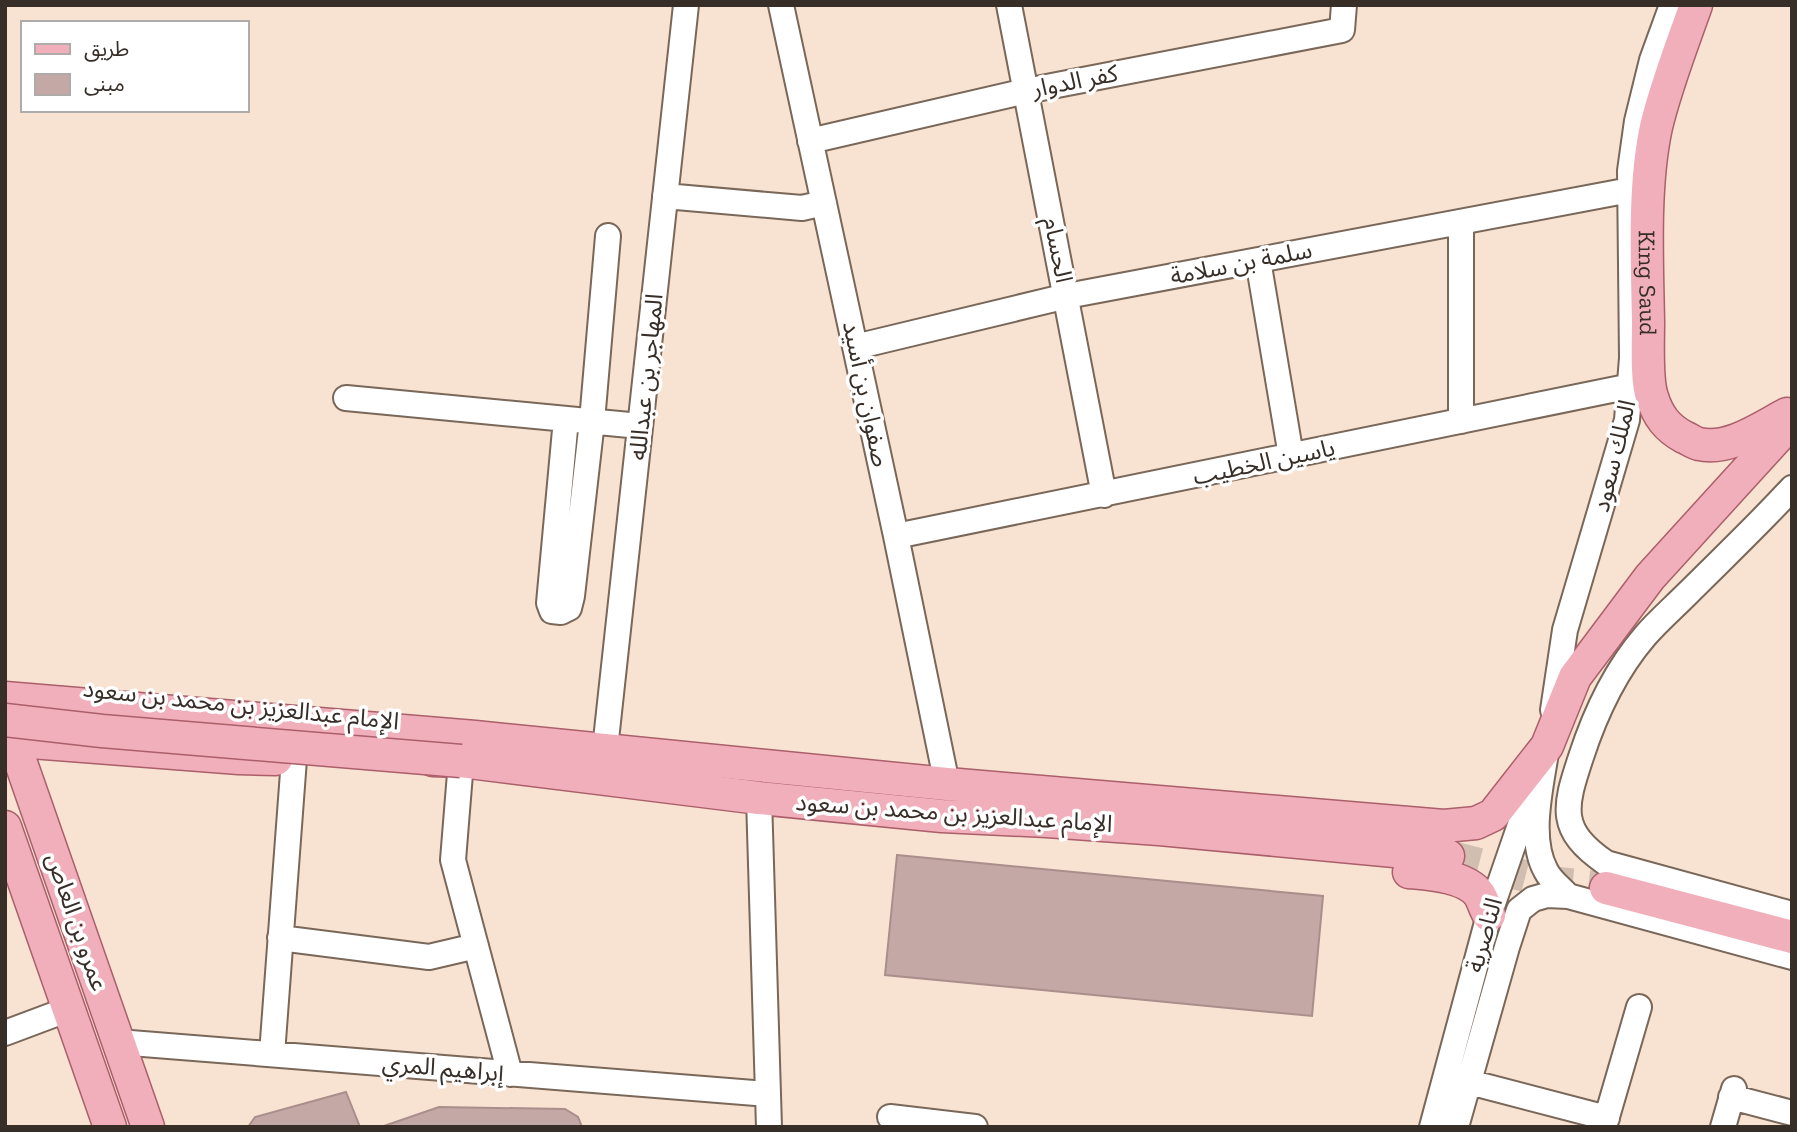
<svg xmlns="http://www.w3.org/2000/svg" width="1797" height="1132" font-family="'Zilla Slab','Noto Sans Arabic',serif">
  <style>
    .building { fill: #c3a8a6; stroke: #a98e8c; stroke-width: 2 }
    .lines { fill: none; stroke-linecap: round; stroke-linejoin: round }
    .major-tunnel { stroke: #d1beb0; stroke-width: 32; stroke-dasharray: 32 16; stroke-linecap: butt }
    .minor-casing { stroke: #796759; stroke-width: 28 }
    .major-casing { stroke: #aa5f6a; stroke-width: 35 }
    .minor { stroke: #fff; stroke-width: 24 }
    .major { stroke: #f1afbb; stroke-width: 32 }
    .major-bridge-casing { stroke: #aa5f6a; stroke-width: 35; stroke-linecap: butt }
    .major-bridge { stroke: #f1afbb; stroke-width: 32 }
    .labels { text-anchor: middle; stroke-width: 7; stroke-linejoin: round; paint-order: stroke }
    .street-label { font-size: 24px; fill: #372e28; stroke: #fff }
  </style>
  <rect width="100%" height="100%" fill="#f8e2d2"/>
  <path class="building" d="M897,855L1323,896L1312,1016L885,975Z
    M346,1092L360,1127H248L255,1117Z
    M439,1107L565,1109L578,1117L582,1127H381Z"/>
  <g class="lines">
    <path class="major-tunnel" d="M1448,856L1548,882L1606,888"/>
    <defs>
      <path id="minor" d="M781,5L896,536L947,784
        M1009,5L1104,495
        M810,141L1026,91L1342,30L1344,5
        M665,196L802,208L824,203
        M1461,222V421
        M1258,260L1291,456
        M855,347L1067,296L1630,190
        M346,398L640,426
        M566,419L549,603L552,611L561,612L569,608L572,596L592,421L608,236
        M1792,488C1758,525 1722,559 1687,594C1673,608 1658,621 1645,636C1615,671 1595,714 1581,757C1564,808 1558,830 1606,863L1792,914
        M896,536L1631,386
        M1553,710L1565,630L1627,420L1632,358L1630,171L1637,121L1652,60L1672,5
        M1547,746C1542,783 1527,837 1546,871C1551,881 1561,888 1568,896
        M605,749L686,5
        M461,761L453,860L510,1074
        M759,798L769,1127
        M280,938L429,957L476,946
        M5,1033L69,1009
        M118,1042L768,1094
        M272,1054L294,759
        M1469,1082L1607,1118
        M1731,1097L1792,1113
        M890,1117L975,1127
        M1432,1127L1489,915L1531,793
        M1456,1127L1507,947L1519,910L1533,899L1547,895L1568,896L1792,957
        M1604,1127L1639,1007
        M1723,1127L1734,1089"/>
      <g id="major">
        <path id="s1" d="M1696,5C1682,45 1666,85 1656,127C1643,187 1647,261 1648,323C1648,343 1646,380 1652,397C1658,416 1667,428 1684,437C1689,439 1694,443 1699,444C1729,451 1762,427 1787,414"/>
        <path d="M5,698L475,737L947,784L1444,826L1476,823L1493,815L1547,746L1575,677L1650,577L1792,421"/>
        <path d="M7,723L148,1127"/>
        <path d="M5,740L239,758L276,759"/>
        <path d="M433,760L461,761L759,798L942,816L1047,821L1159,829L1448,856"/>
        <path d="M5,827L110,1127"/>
        <path d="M1409,872C1430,874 1465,876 1479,894C1483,900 1485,909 1489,915"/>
        <path d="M1606,888L1792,937"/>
      </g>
    </defs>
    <use href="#minor" class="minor-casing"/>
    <use href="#major" class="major-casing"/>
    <use href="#minor" class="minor"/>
    <use href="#major" class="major"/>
    <defs>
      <path id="major-bridge" d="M5,720L102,731L461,761"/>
    </defs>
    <use href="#major-bridge" class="major-bridge-casing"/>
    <use href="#major-bridge" class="major-bridge"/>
  </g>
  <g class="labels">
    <g class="street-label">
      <text transform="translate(1075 81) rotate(-11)" y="8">كفر الدوار</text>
      <text transform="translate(1058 250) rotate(79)" y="8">الحسام</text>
      <text transform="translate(1241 263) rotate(-11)" y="8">سلمة بن سلامة</text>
      <text dy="8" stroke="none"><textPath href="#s1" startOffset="285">King Saud</textPath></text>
      <text transform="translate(646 377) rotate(-84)" y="8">المهاجر بن عبدالله</text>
      <text transform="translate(866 394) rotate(78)" y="8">صفوان بن أسيد</text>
      <text transform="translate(1614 456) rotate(-76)" y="8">الملك سعود</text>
      <text transform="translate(1264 462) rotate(-12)" y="8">ياسين الخطيب</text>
      <text transform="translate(241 705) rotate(6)" y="8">الإمام عبدالعزيز بن محمد بن سعود</text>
      <text transform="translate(954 813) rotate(4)" y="8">الإمام عبدالعزيز بن محمد بن سعود</text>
      <text transform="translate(77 922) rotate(71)" y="8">عمرو بن العاص</text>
      <text transform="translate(1484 935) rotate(-74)" y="8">الناصرية</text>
      <text transform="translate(443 1068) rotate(5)" y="8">إبراهيم المري</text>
    </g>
  </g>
  <rect width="1797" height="1132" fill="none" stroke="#372e28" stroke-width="14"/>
  <rect x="21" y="21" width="228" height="91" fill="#ffffff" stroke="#afaba9" stroke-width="2"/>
  <rect x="35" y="44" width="35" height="10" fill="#f1afbb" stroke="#afaba9" stroke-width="2"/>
  <text x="84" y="56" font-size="21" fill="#372e28">طريق</text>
  <rect x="35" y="74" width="35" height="21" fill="#c3a8a6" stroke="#afaba9" stroke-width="2"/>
  <text x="84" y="91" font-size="21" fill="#372e28">مبنى</text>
</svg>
